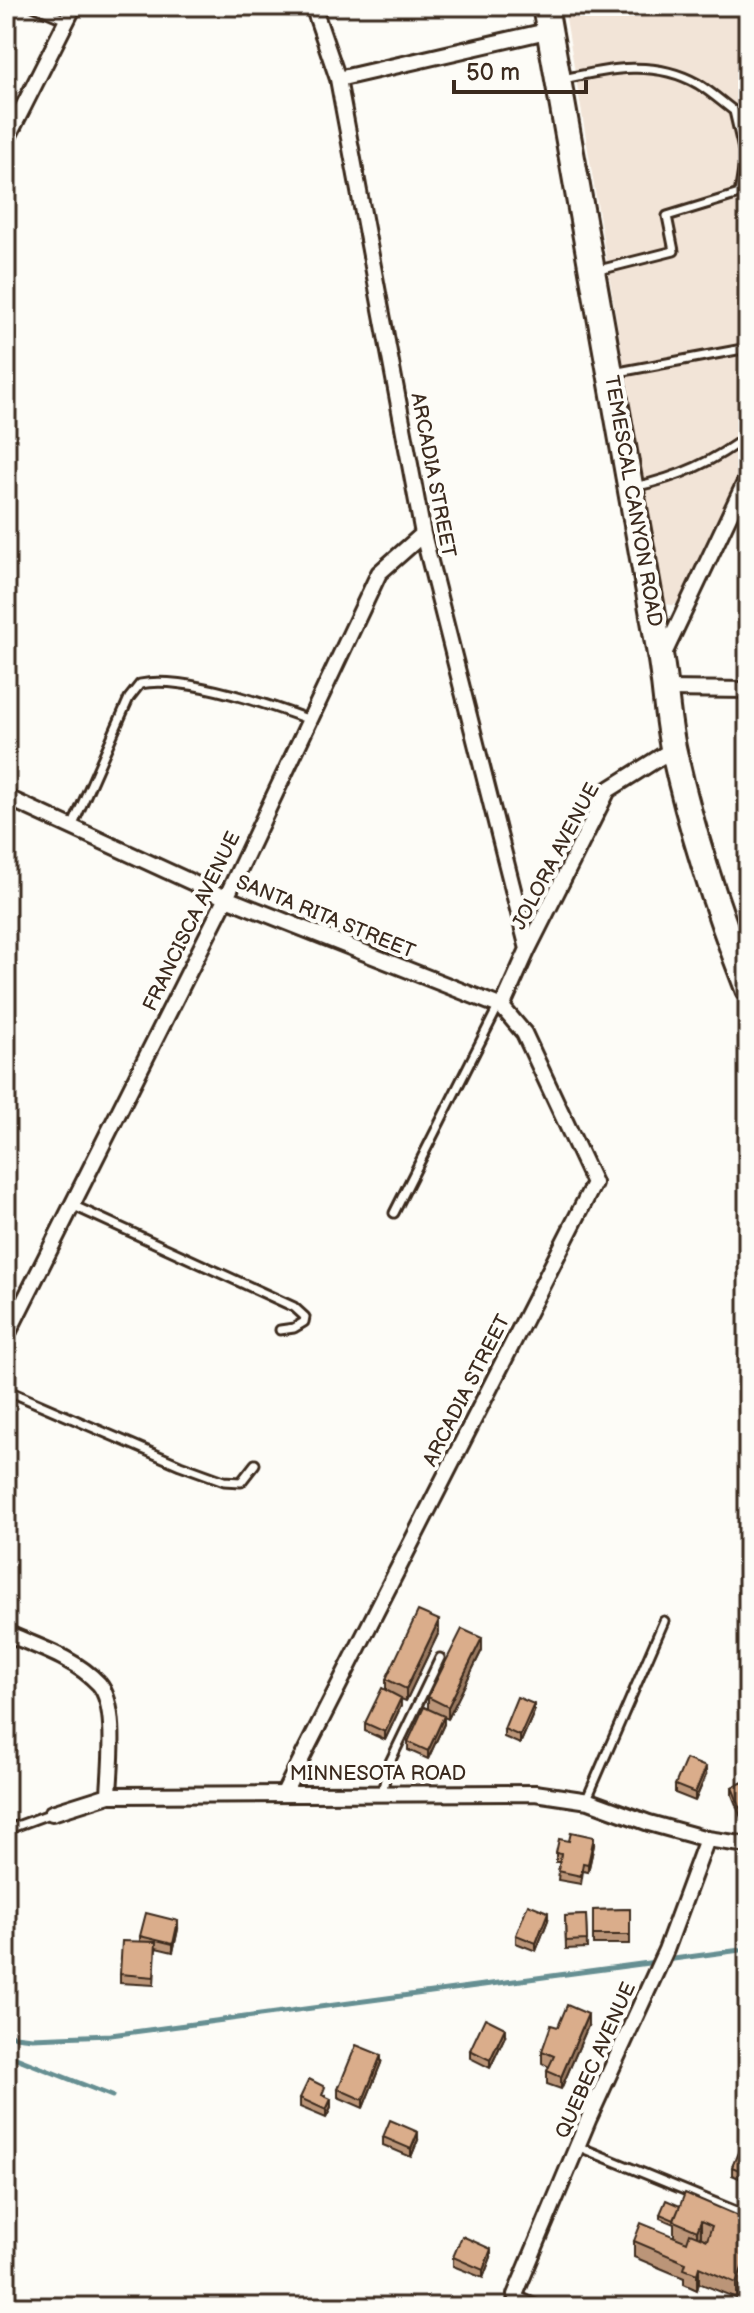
<svg xmlns="http://www.w3.org/2000/svg" width="754" height="2313" font-family="'Balsamiq Sans',sans-serif">
  <style>
    .built { fill: #f2e4d7 }
    .lines { fill: none; stroke-linecap: round; stroke-linejoin: round }
    .stream { stroke: #668f92; stroke-width: 5 }
    .lane-casing { stroke: #3b2a1e; stroke-width: 13 }
    .street-casing { stroke: #3b2a1e; stroke-width: 20 }
    .primary-casing { stroke: #3b2a1e; stroke-width: 30 }
    .lane { stroke: #fdfcf7; stroke-width: 7 }
    .street { stroke: #fdfcf7; stroke-width: 14 }
    .primary { stroke: #fdfcf7; stroke-width: 24 }
    .wall { fill: #bb9578; stroke: #3b2a1e; stroke-width: 2 }
    .shaded-wall { fill: #997961; stroke: #3b2a1e; stroke-width: 2 }
    .building { fill: #daad8b; stroke: #3b2a1e; stroke-width: 2 }
    .labels { text-anchor: middle; stroke-width: 8; stroke-linejoin: round; paint-order: stroke }
    .street-label { font-size: 20px; fill: #3b2a1e; stroke: #fdfcf7 }
  </style>
  <rect width="100%" height="100%" fill="#fdfcf7"/>
  <filter id="ink" filterUnits="userSpaceOnUse"><feTurbulence type="fractalNoise" baseFrequency=".0125" numOctaves="2"/><feDisplacementMap in="SourceGraphic" scale="16" xChannelSelector="R" yChannelSelector="G"/><feConvolveMatrix kernelMatrix="1 2 1 2 8 2 1 2 1" color-interpolation-filters="sRGB"/></filter>
  <g filter="url(#ink)">
    <path class="built" d="M564,6H748V457L680,602L673,605L664,604Z"/>
    <g class="lines">
      <path class="stream" d="M666,1960L748,1949
        M6,2035L32,2038L111,2035L656,1962
        M6,2054L112,2096"/>
      <defs>
        <path id="lane" d="M33,6L66,20
          M563,79C610,69 654,59 698,84C711,92 722,102 734,111L745,158L739,194L667,216L674,251L595,271
          M613,373L748,348
          M634,487C676,478 713,463 748,435
          M72,827L129,698L140,684C184,675 267,704 310,720
          M72,1205L294,1307L305,1317L304,1322L294,1328L280,1330
          M394,1213L498,1007
          M6,1390L180,1465L224,1481L241,1482L255,1464
          M382,1793L388,1766L440,1658
          M586,1801L664,1621
          M6,1830L52,1813
          M577,2146L748,2216
          M515,2295L542,2307"/>
        <path id="street" d="M313,6L338,79L423,534L528,949
          M338,79L551,30
          M6,141L74,6
          M663,656L748,476
          M666,689L748,690
          M6,797L226,898L502,1007
          M502,1007L528,949L608,790L673,749
          M6,1337L226,898L379,573L423,534
          M6,1633C38,1647 75,1658 99,1684C118,1706 110,1767 109,1795
          M284,1793L594,1183L524,1033L502,1007
          M52,1813L109,1795L535,1793L589,1801L649,1823L707,1839L748,1845
          M515,2295L589,2118L666,1950L707,1839"/>
        <path id="primary" d="M545,6L661,660C666,691 667,722 674,752C692,834 718,912 748,989"/>
      </defs>
      <use href="#lane" class="lane-casing"/>
      <use href="#street" class="street-casing"/>
      <use href="#primary" class="primary-casing"/>
      <use href="#lane" class="lane"/>
      <use href="#street" class="street"/>
      <use href="#primary" class="primary"/>
    </g>
    <path class="wall" d="M439,1632L406,1701L401,1699V1706L385,1740L365,1731V1723L386,1690V1679Z
      M482,1650L448,1719L444,1717V1724L428,1759L408,1750V1742L428,1709V1697Z
      M534,1712L520,1744L504,1737V1729Z
      M706,1775L695,1801L675,1793V1785Z
      M748,1780V1817L742,1820L732,1795V1787Z
      M594,1845L588,1872L583,1871L581,1884L558,1880L560,1862H556V1853Z
      M630,1909V1944H593V1910Z
      M586,1915L587,1948L566,1949L565,1916Z
      M548,1920L536,1951L516,1943V1935Z
      M178,1929L173,1952L156,1948L154,1985L120,1983V1974L140,1942V1936Z
      M588,2026L561,2089L547,2084V2071L549,2067L542,2063V2051L558,2027Z
      M505,2036L490,2068L470,2058V2050Z
      M381,2063L363,2108L338,2097V2089Z
      M325,2095V2097L331,2108L326,2118L300,2107V2098Z
      M748,2136V2182L732,2175V2167Z
      M383,2137L418,2140L411,2157L383,2145Z
      M680,2206L748,2220V2269L736,2298L699,2283L697,2290L684,2284V2278L634,2257V2241L674,2237V2224L660,2218V2214Z
      M453,2257H491L483,2278L453,2266Z"/>
    <path class="shaded-wall" d="M439,1620V1632L406,1701V1689Z
      M482,1638V1650L448,1719V1707Z
      M401,1698V1706L385,1740V1732Z
      M534,1704V1712L520,1744V1736Z
      M444,1716V1724L428,1759V1751Z
      M706,1767V1775L695,1801V1793Z
      M748,1809V1817L742,1820V1812Z
      M594,1837V1845L588,1872V1864Z
      M548,1912V1920L536,1951V1943Z
      M178,1921V1929L173,1952V1944Z
      M588,2014V2026L561,2089V2077Z
      M505,2028V2036L490,2068V2060Z
      M381,2055V2063L363,2108V2100Z
      M331,2099V2108L326,2118V2110Z
      M418,2132V2140L411,2157V2149Z
      M701,2221V2237L697,2246V2231Z
      M491,2249V2257L483,2278V2270Z
      M748,2253V2269L736,2298V2283Z
      M699,2267V2283L697,2290V2274Z"/>
    <path class="building" d="M418,1611L439,1620L406,1689L386,1679Z
      M462,1629L482,1638L448,1707L428,1697Z
      M382,1688L401,1698L385,1732L365,1723Z
      M517,1697L534,1704L520,1736L504,1729Z
      M424,1707L444,1716L428,1751L408,1742Z
      M686,1759L706,1767L695,1793L675,1785Z
      M748,1780V1809L742,1812L732,1787Z
      M571,1832L594,1837L588,1864L583,1863L581,1876L558,1871L561,1854L556,1853L559,1839L569,1841Z
      M528,1904L548,1912L536,1943L516,1935Z
      M630,1909V1935H593V1910Z
      M146,1913L178,1921L173,1944L140,1936Z
      M586,1915L587,1940L566,1941L565,1916Z
      M122,1941L156,1942L154,1977L120,1974Z
      M567,2005L588,2014L561,2077L547,2071L554,2056L542,2051L551,2025L558,2027Z
      M485,2018L505,2028L490,2060L470,2050Z
      M356,2045L381,2055L363,2100L338,2089Z
      M309,2079L325,2087L322,2095L331,2099L326,2110L300,2098Z
      M390,2120L418,2132L411,2149L383,2137Z
      M745,2135L748,2136V2174L732,2167Z
      M685,2193L748,2220V2253L736,2283L699,2267L697,2274L684,2269L686,2263L634,2241L641,2223L687,2242L690,2233L707,2240L712,2226L701,2221L697,2231L674,2221Z
      M666,2200L680,2206L674,2220L660,2214Z
      M462,2236L491,2249L483,2270L453,2257Z"/>
  </g>
  <g class="labels">
    <g class="street-label">
      <text transform="translate(434 475) rotate(79)" y="7">ARCADIA STREET</text>
      <text transform="translate(634 501) rotate(80)" y="7">TEMESCAL CANYON ROAD</text>
      <text transform="translate(555 856) rotate(-62)" y="7">JOLORA AVENUE</text>
      <text transform="translate(326 916) rotate(22)" y="7">SANTA RITA STREET</text>
      <text transform="translate(191 921) rotate(-64)" y="7">FRANCISCA AVENUE</text>
      <text transform="translate(466 1390) rotate(-63)" y="7">ARCADIA STREET</text>
      <text x="378" y="1780">MINNESOTA ROAD</text>
      <text transform="translate(595 2060) rotate(-66)" y="7">QUEBEC AVENUE</text>
    </g>
  </g>
  <rect width="754" height="2313" fill="none" stroke="#fdfcf7" stroke-width="32"/>
  <rect x="16" y="16" width="722" height="2281" fill="none" stroke="#3b2a1e" stroke-width="3" filter="url(#ink)"/>
  <path d="M454 80v12h132v-12" fill="none" stroke="#3b2a1e" stroke-width="4"/>
  <text x="466" y="80" font-size="24" fill="#3b2a1e" stroke="#fdfcf7" stroke-width="6" paint-order="stroke">50 m</text>
</svg>
